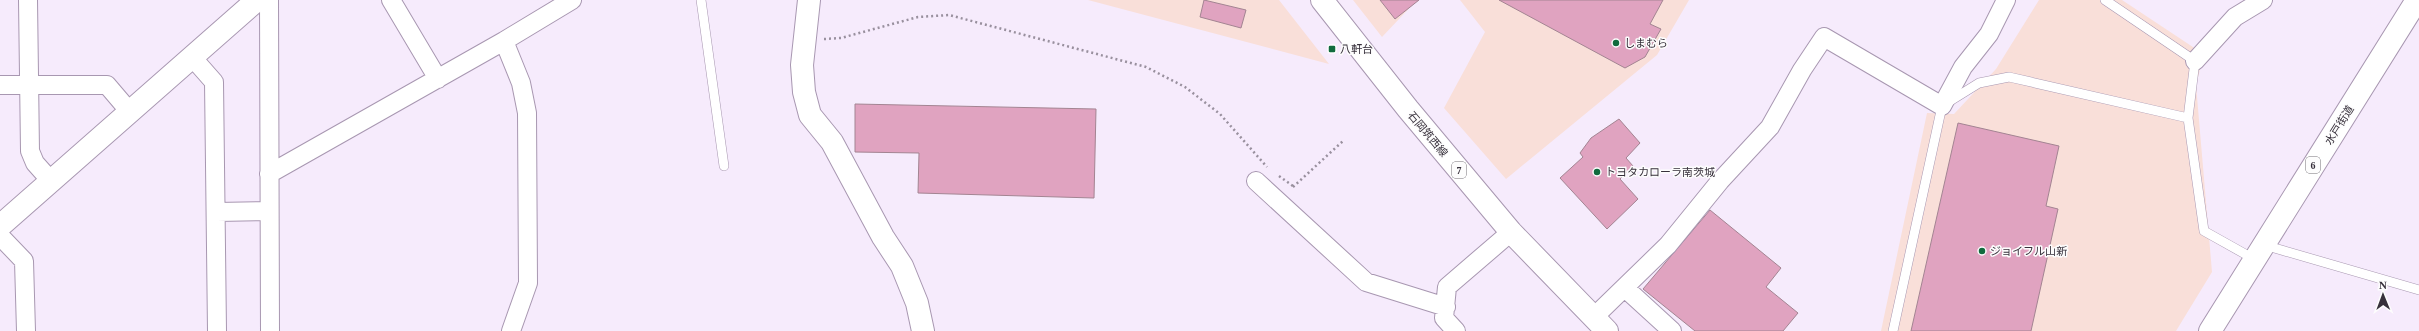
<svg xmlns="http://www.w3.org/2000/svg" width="2419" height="331" font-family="'Times New Roman','Noto Sans JP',serif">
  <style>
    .commercial { fill: #f9dfd9 }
    .building { fill: #e0a3c0; stroke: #a38492 }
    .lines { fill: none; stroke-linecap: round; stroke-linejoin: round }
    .lane-casing { stroke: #a897b1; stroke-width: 10 }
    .street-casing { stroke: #a897b1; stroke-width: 20 }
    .secondary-casing { stroke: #a897b1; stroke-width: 24 }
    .primary-casing { stroke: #a897b1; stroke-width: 24 }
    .highway-casing { stroke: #a897b1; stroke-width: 24 }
    .path { stroke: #99909e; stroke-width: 2.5; stroke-dasharray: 2 3; stroke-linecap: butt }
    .lane { stroke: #fff; stroke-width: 9 }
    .street { stroke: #fff; stroke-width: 18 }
    .secondary { stroke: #fff; stroke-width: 22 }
    .primary { stroke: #fff; stroke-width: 22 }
    .highway { stroke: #fff; stroke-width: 22 }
    .poi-dot { fill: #116b3e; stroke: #fdfdfd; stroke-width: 1.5 }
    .labels { text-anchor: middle; stroke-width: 3; stroke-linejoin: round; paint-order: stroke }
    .shield { fill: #fdfdfd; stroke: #726e75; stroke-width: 1 }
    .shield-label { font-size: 10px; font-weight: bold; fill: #37303b }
    .poi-label { font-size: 11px; fill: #37303b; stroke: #fdfdfd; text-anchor: start }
    .street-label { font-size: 11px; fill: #37303b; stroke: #fdfdfd }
  </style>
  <rect width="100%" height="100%" fill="#f6ebfc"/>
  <path class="commercial" d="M1088,0H1279L1329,64Z
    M1353,0H1417L1382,37Z
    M1460,0H1689L1657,55L1506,179L1444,108L1485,32Z
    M2039,0H2122L2208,57L2201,66L2196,85L2212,272L2176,331H1881L1927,113L1954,114L1996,69Z"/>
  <path class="building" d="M1204,0L1246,10L1241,28L1200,17Z
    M1380,0H1419L1395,19Z
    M1499,0H1663L1650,24L1661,29L1645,57L1625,68Z
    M855,104L1096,109L1094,198L918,193L919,153L855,152Z
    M1619,119L1640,143L1626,158L1633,166L1620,179L1638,199L1607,229L1560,178L1583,157L1580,153L1591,138Z
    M1958,123L2059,146L2046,206L2058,209L2031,331H1911Z
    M1710,210L1781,268L1766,287L1798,313L1783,331H1695L1643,289Z"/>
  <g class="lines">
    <defs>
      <path id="lane" d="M701,0L724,166
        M2105,0L2195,61L2188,118L2204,231L2254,259
        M2264,245L2419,290
        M1893,331L1942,106L1979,83L2009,77L2188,118"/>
      <path id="street" d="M28,0L30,151L35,163L51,181
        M269,0L270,331
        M391,0L438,79
        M504,41L521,83L527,113L528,283L511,331
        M192,57L214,82L217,331
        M2195,61L2235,17L2263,0
        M0,85H107L130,112
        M269,174L504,41L572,0
        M1256,181L1366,282L1446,307
        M217,212L269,211
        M0,236L24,261L26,331
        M1625,288L1672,331
        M1594,317L1668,245L1720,181L1770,127L1802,70L1824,37L1942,106L1963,67L1989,34L2006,0
        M1456,331L1444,318L1447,287L1511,232"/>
      <path id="secondary" d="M809,0L802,65L804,92L810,115L832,142L883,237L902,266L917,303L923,331
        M0,226L257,0"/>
      <path id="primary" d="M1322,0L1408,109L1511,232L1607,331"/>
      <path id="highway" d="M2210,331L2417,0"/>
    </defs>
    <use href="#lane" class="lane-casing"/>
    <use href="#street" class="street-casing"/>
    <use href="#secondary" class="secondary-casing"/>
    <use href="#primary" class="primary-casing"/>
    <use href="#highway" class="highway-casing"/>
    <path class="path" d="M824,39L841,38L918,17L949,15L1146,67L1185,87L1220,114L1267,167
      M1279,176L1293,186
      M1293,187L1343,141"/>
    <use href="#lane" class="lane"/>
    <use href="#street" class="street"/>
    <use href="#secondary" class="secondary"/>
    <use href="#primary" class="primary"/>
    <use href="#highway" class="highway"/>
  </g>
  <g class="poi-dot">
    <circle cx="1616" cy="43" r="4"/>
    <rect x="1328" y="45" width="8" height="8" rx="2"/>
    <circle cx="1597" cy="172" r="4"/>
    <circle cx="1982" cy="251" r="4"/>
  </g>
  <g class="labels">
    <g class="shield">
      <rect x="2306" y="157" width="14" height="16" rx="3"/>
      <rect x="1452" y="162" width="14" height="16" rx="3"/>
    </g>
    <g class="shield-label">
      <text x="2313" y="169">6</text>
      <text x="1459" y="174">7</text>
    </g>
    <g class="poi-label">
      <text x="1624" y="47">しまむら</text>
      <text x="1340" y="53">八軒台</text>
      <text x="1605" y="176">トヨタカローラ南茨城</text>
      <text x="1990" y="255">ジョイフル山新</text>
    </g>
    <g class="street-label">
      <text transform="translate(2339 125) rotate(-58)" y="4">水戸街道</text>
      <text transform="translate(1428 134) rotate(50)" y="4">石岡筑西線</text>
    </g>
  </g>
  <g transform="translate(2383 295) rotate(359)" stroke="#fdfdfd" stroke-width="3" paint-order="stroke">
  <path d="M0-3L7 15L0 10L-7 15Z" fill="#37303b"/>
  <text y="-6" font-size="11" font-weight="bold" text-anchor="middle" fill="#37303b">N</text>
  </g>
</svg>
